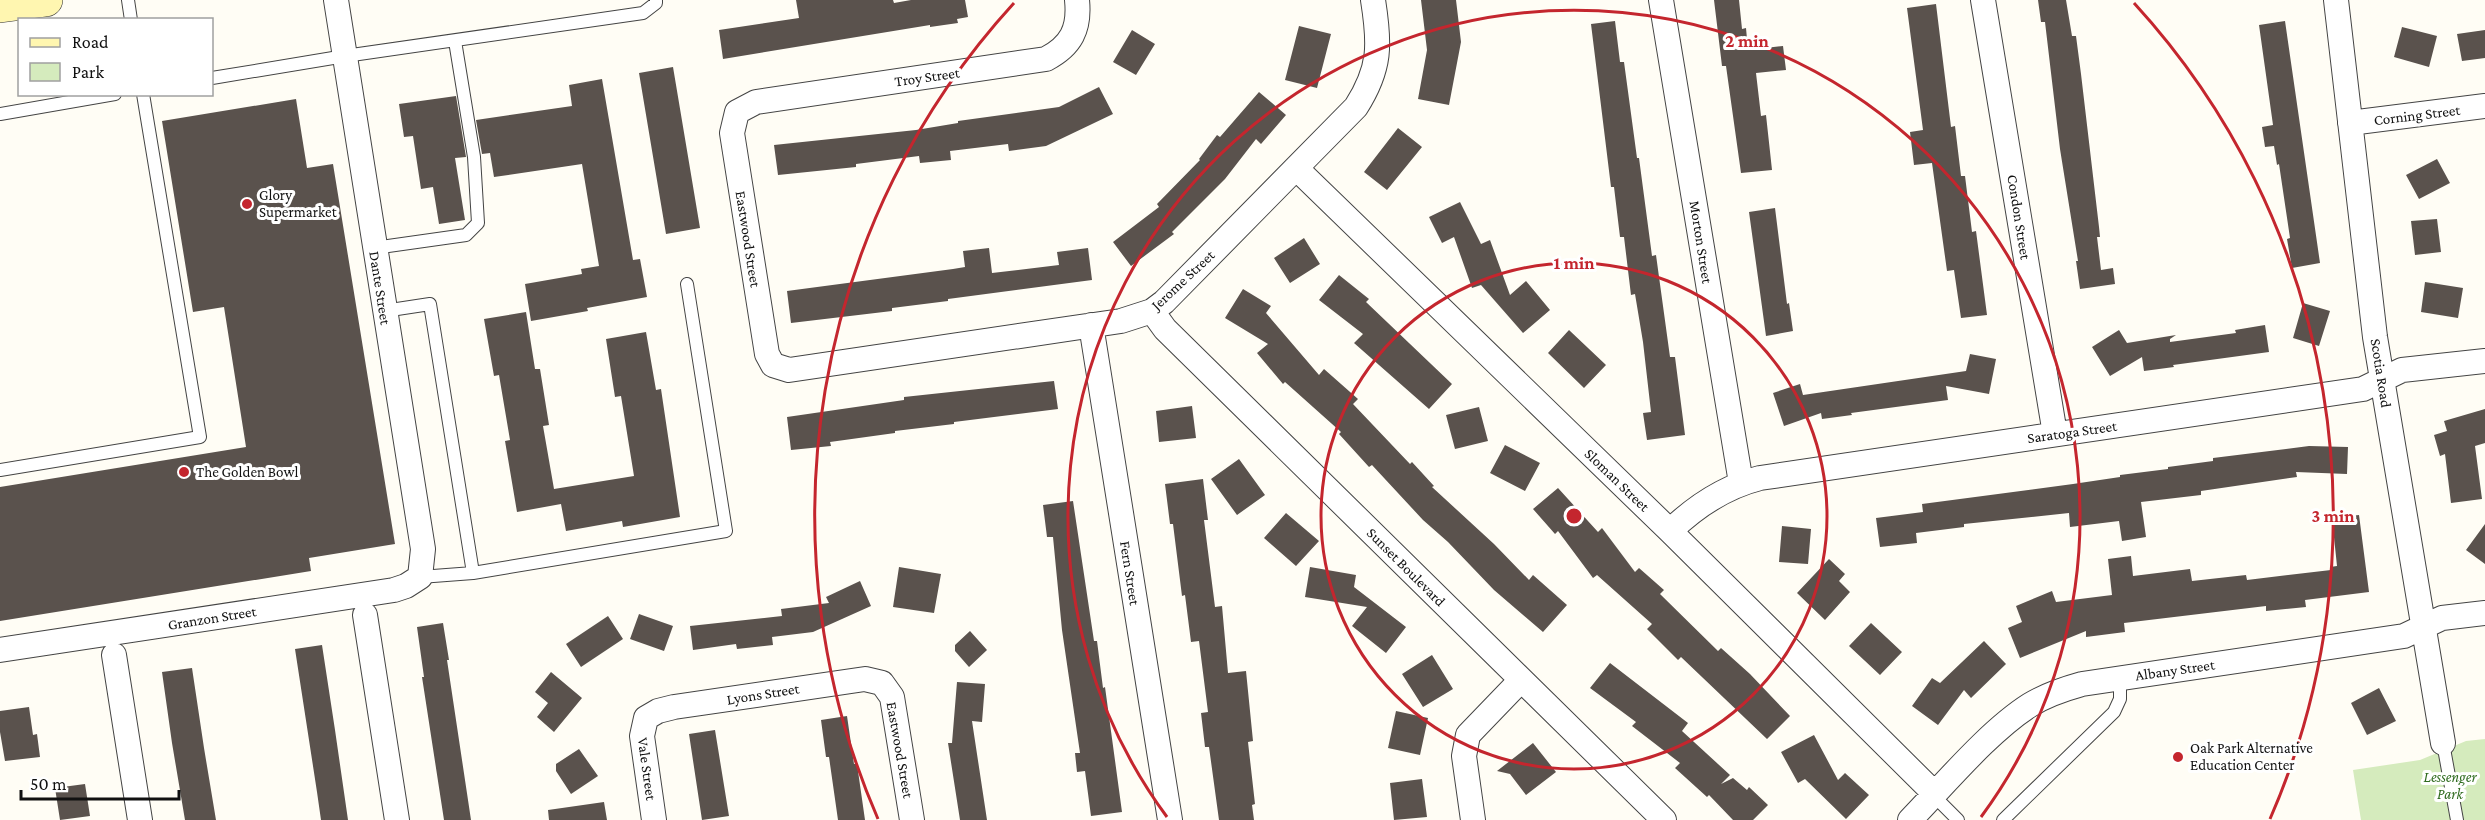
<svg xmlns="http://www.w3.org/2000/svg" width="2485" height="820" font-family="'Crimson Pro',serif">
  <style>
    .green { fill: #d5ebbd }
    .building { fill: #5a524d }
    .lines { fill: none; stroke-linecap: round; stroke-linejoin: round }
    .service-casing { stroke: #444; stroke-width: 14 }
    .minor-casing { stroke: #444; stroke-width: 26 }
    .secondary-casing { stroke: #333; stroke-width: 34 }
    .service { stroke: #fff; stroke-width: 12 }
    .minor { stroke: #fff; stroke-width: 24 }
    .secondary { stroke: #fff6b0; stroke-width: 33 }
    .ring { fill: none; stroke: #c4262e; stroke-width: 3 }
    .poi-dot { fill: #c4262e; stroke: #fff; stroke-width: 2 }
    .labels { text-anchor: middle; stroke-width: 6; stroke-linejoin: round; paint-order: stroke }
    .street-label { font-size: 15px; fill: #111; stroke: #fff }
    .poi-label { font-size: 15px; fill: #111; stroke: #fff; text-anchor: start }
    .park-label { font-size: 15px; font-style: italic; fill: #2f6b1f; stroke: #fff }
    .centre { fill: #c4262e; stroke: #fff; stroke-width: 3 }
    .ring-label { font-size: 18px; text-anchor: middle; font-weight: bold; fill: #c4262e; stroke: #fff; stroke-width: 6; stroke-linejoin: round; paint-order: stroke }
  </style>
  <rect width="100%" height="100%" fill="#fffdf5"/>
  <path class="green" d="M2485,739V820H2361L2353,770L2420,760L2466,741Z"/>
  <path class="building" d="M796,0H893L894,3L911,0H965L968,17L957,19L958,23L930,27V25L723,59L719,30L799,18Z
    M1421,0H1456L1461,42L1449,105L1418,99L1427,50Z
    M1714,0H1739L1742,29L1746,28L1748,50L1783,46L1786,70L1756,73L1761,116L1766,115L1772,170L1741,173L1726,66H1722Z
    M2038,0H2066L2072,36H2076L2081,74L2099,227L2100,237H2097L2101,270L2113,268L2115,284L2080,289L2076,261H2078L2060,149L2045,22H2041Z
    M1936,4L1951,127L1955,126L1961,176H1965L1972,232L1976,231L1987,315L1961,318L1954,270L1947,271L1932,163L1914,165L1910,132L1923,130L1907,8Z
    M1615,21L1620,62H1624L1637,158H1639L1652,256L1656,255L1670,357H1675L1685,435L1647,440L1643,413L1651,412L1643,342L1635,294L1631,295L1624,237H1620L1614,187H1611L1591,24Z
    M2285,21L2320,263L2292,268L2287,239L2290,238L2279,164L2277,165L2274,146L2265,147L2262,127L2273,125L2259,25Z
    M1299,26L1331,34L1317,88L1285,80Z
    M2402,27L2437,36L2429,67L2394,57Z
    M1132,30L1155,44L1136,75L1113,62Z
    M2485,30V58L2462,61L2457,34Z
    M673,67L700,228L666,234L639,73Z
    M602,79L633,260L640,259L647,297L587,308L588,311L531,321L525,284L582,274L581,269L599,266L582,164L494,177L490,153L482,154L476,120L572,106L569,85Z
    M1099,87L1113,114L1046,146L1009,151L1008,144L950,151L951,160L920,163L919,156L856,164V167L778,175L774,145L916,130L958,123V121L1059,107Z
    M1259,92L1286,115L1261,144L1256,139L1225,179L1172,232L1174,234L1131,266L1113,242L1159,207L1157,204L1200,160L1199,159L1217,135L1220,137Z
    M456,96L466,157L455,158L465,220L439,224L433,187L421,189L413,136L404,137L399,104Z
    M296,99L307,168L333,164L395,544L309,558L311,571L0,621V487L246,447L224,307L193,312L162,121Z
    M1398,128L1422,147L1387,190L1364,172Z
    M2437,159L2450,183L2419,199L2406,175Z
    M1460,202L1481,244L1490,240L1510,295L1526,281L1550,310L1523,333L1481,285L1472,288L1454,237L1442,243L1429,217Z
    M1775,208L1787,304L1789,303L1793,331L1766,336L1749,212Z
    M2437,219L2441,252L2415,255L2411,221Z
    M1304,238L1320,264L1290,283L1274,258Z
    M989,248L992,273L1059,265L1057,252L1088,248L1092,280L948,299V301L892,308V311L791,323L787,291L953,269L965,267L963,251Z
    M1339,275L1369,299L1366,302L1452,384L1429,409L1354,343L1363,334L1319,300Z
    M2425,282L2463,288L2458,318L2421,312Z
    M1243,289L1271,306L1266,313L1319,375L1324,369L1358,399L1353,404L1410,464L1412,462L1434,486L1432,487L1494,544L1529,580L1533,575L1567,605L1543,632L1494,590L1448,542L1423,520L1372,465L1369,467L1339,434L1341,432L1285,382L1283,384L1257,353L1268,344L1225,318Z
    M2303,303L2330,311L2319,346L2293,338Z
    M526,312L535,369H540L549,425L543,426L554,489L634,476L621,396L615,397L606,339L646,332L656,390L661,389L680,517L623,527L622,521L566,531L561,504L517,512L505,441L510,440L499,375L494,376L484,319Z
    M2265,325L2269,352L2173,365L2174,367L2144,371L2142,357L2110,376L2092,347L2119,330L2127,343L2176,335L2170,339V342L2236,333L2235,330Z
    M1569,330L1606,365L1584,388L1548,353Z
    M1970,354L1996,359L1989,394L1946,386L1948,400L1851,413L1852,415L1822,419L1821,413L1784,426L1773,393L1800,384L1803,395L1966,371Z
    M1054,381L1058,409L954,422V424L895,431V433L830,442L831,446L791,450L787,417L904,400V397Z
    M1192,406L1196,438L1159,442L1156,411Z
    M1479,407L1488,441L1455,449L1446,415Z
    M2485,409V443L2475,446L2482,499L2451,503L2445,454L2440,456L2434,435L2447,431L2444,421Z
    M1505,445L1540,463L1525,491L1490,473Z
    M2309,446L2348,447L2347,474L2296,472L2297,477L2201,491V495L2141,502L2146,537L2122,541L2119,521L2070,527L2069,513L1964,524V527L1916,533L1917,543L1880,547L1876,518L1923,512L1922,504L2073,484L2120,477V475L2168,469V467L2213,461V458Z
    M1239,459L1265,495L1237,515L1211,479Z
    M1203,479L1208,520H1204L1215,607L1222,606L1228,673L1246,671L1253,741L1248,742L1255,804L1252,805L1254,820H1219L1209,747H1205L1201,713L1208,712L1199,641L1191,642L1185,595L1182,596L1173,524H1170L1165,484Z
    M1558,488L1598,532L1602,528L1635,572L1639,568L1664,590L1660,594L1718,651L1721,648L1750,674L1790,716L1767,739L1681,657L1678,660L1647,629L1652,624L1597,575L1593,578L1558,531L1555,534L1533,509Z
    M1073,501L1094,641H1097L1103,688L1105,687L1122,812L1091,816L1085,771L1077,772L1075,753H1080L1062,630L1053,537H1047L1043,505Z
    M1286,513L1319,541L1296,566L1264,538Z
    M2359,515L2369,592L2305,600L2306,607L2266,611V606L2124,623L2125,632L2086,637V631L2020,658L2008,628L2022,622L2016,606L2052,591L2056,602L2112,595L2108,559L2131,556L2133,576L2190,569L2192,581L2246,575L2247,580L2331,570L2330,567L2337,566L2332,518Z
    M2485,524V564L2466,550Z
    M1782,526L1811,529L1808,564L1779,562Z
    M1829,559L1845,574L1839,581L1850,592L1825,620L1797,593Z
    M899,567L941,574L934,613L893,607Z
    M1310,567L1356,575L1354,587L1406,627L1386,653L1352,626L1367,607L1305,597Z
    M860,581L871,606L813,632L772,637L773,645L737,649L736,644L693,650L690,626L782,616L781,609L829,603L826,597Z
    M639,614L673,626L664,651L630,639Z
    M608,616L623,639L581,667L566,644Z
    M443,623L449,660H447L471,820H444L422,677H424L417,627Z
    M1871,623L1902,652L1880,675L1849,646Z
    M970,631L987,650L969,667L955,651V645Z
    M1984,641L2006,664L1971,698L1964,690L1938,725L1912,706L1932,678L1940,683Z
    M322,645L335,730L348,820H321L317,792L295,649Z
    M1432,655L1453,689L1423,707L1402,674Z
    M1610,663L1688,723L1682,731L1730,775L1721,784L1733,778L1747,790L1749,787L1768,805L1753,820H1733L1709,795L1707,797L1675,768L1680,763L1632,726L1636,722L1590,688Z
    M192,668L204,748L216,820H185L172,743L162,672Z
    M551,672L582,698L554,732L537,717L548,703L535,692Z
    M957,682L985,684L982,722L972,721L987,820H960L948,743H952Z
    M2379,688L2396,721L2367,735L2351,703Z
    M29,707L33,735L37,734L40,757L5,761L0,732V711Z
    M1396,711L1428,718L1420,755L1388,748Z
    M847,716L854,764H857L865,820H838L829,757H826L821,720Z
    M715,730L729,816L702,820L689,734Z
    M1814,735L1838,780L1845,773L1869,795L1846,819L1805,779L1798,783L1781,752Z
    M1533,743L1556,772L1526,795L1510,774L1497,771Z
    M579,749L598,776L571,794L556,771V764Z
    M1422,779L1427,817L1394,820L1390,783Z
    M85,784L90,816L60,820L55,788Z
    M604,802L607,820H549L548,810Z"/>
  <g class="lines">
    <defs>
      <path id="service" d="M128,0L131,20
        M212,78L345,56L643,13L656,3V0
        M0,114L115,94
        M374,248L466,235L478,223L474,157L455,41
        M384,311L430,304L473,573
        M0,470L200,437L143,94
        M420,577L473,573L726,531L687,284
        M2443,743L2457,820
        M1934,796L1958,820
        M2003,820L2114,712L2120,699V678"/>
      <path id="minor" d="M1077,0C1080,29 1071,46 1046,59L756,102L737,112L732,133L767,354L773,365L789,370L1121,321L1152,311L1164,302L1356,107C1381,68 1380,44 1373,0
        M1661,0L1741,483
        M1983,0L2055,434
        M2336,0L2375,337L2443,743
        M2350,123L2485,106
        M1296,168L1670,531L1935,794
        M1152,311L1165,329L1664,820
        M1091,325L1170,820
        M1670,531C1696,506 1724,487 1760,478L2363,389L2402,370L2485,361
        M365,615L397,820
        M0,650L394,590L406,586L420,577L423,549L336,0
        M114,655L140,820
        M654,820L642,736L646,718L658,711L674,707L865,679L882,683L892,697L912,820
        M1473,820L1464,756L1468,735L1521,680
        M1910,820C1945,784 1989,731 2030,705C2046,695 2064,689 2082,684L2404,636L2442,618L2485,613"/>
      <path id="secondary" d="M0,6L46,0"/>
    </defs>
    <use href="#service" class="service-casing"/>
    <use href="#minor" class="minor-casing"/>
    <use href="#secondary" class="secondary-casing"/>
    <use href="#service" class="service"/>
    <use href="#minor" class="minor"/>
    <use href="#secondary" class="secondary"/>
  </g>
  <g class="ring">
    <circle cx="1574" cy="516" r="253"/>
    <path d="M1167 817A506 506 0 1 1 1981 817"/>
    <path d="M878 819A759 759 0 0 1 1014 3M2134 3A759 759 0 0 1 2270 819"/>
  </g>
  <g class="poi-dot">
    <circle cx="247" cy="204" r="6"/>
    <circle cx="184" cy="472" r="6"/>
    <circle cx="2178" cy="757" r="6"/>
  </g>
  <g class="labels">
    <g class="street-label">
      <text transform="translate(927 77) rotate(-8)" y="5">Troy Street</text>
      <text transform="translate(2417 115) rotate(-7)" y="5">Corning Street</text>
      <text transform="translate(2019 217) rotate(81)" y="5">Condon Street</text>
      <text transform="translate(748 239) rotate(81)" y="5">Eastwood Street</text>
      <text transform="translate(1701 242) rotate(81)" y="5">Morton Street</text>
      <text transform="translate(1183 280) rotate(-43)" y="5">Jerome Street</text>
      <text transform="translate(380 288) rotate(81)" y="5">Dante Street</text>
      <text transform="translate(2381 373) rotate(81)" y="5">Scotia Road</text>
      <text transform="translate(2072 432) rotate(-8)" y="5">Saratoga Street</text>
      <text transform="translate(1617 480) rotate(44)" y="5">Sloman Street</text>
      <text transform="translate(1406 567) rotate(45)" y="5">Sunset Boulevard</text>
      <text transform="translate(1130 573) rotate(81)" y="5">Fern Street</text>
      <text transform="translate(212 618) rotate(-9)" y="5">Granzon Street</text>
      <text transform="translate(2175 670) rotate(-8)" y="5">Albany Street</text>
      <text transform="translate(763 694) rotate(-9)" y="5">Lyons Street</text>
      <text transform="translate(900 750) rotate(80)" y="5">Eastwood Street</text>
      <text transform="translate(647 769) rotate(82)" y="5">Vale Street</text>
    </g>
    <g class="poi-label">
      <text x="259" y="200">Glory<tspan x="259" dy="17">Supermarket</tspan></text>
      <text x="196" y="477">The Golden Bowl</text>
      <text x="2190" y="753">Oak Park Alternative<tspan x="2190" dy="17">Education Center</tspan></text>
    </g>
    <g class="park-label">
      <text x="2450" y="782">Lessenger<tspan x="2450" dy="17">Park</tspan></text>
    </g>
  </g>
  <circle cx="1574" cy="516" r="9" class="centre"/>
  <g class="ring-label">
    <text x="1747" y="47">2 min</text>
    <text x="1574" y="269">1 min</text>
    <text x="2333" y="522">3 min</text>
  </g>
  <rect x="18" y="18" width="195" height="78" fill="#ffffff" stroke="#a0a0a0" stroke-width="1.5"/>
  <rect x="30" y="38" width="30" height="9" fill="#fff6b0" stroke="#a0a0a0" stroke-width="1.5"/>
  <text x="72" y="48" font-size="18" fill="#111111">Road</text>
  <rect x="30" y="63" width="30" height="18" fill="#d5ebbd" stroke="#a0a0a0" stroke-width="1.5"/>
  <text x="72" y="78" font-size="18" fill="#111111">Park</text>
  <path d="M21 790v9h158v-9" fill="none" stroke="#111111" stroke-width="3"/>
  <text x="30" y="790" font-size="18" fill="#111111" stroke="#ffffff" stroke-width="4.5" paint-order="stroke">50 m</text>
</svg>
